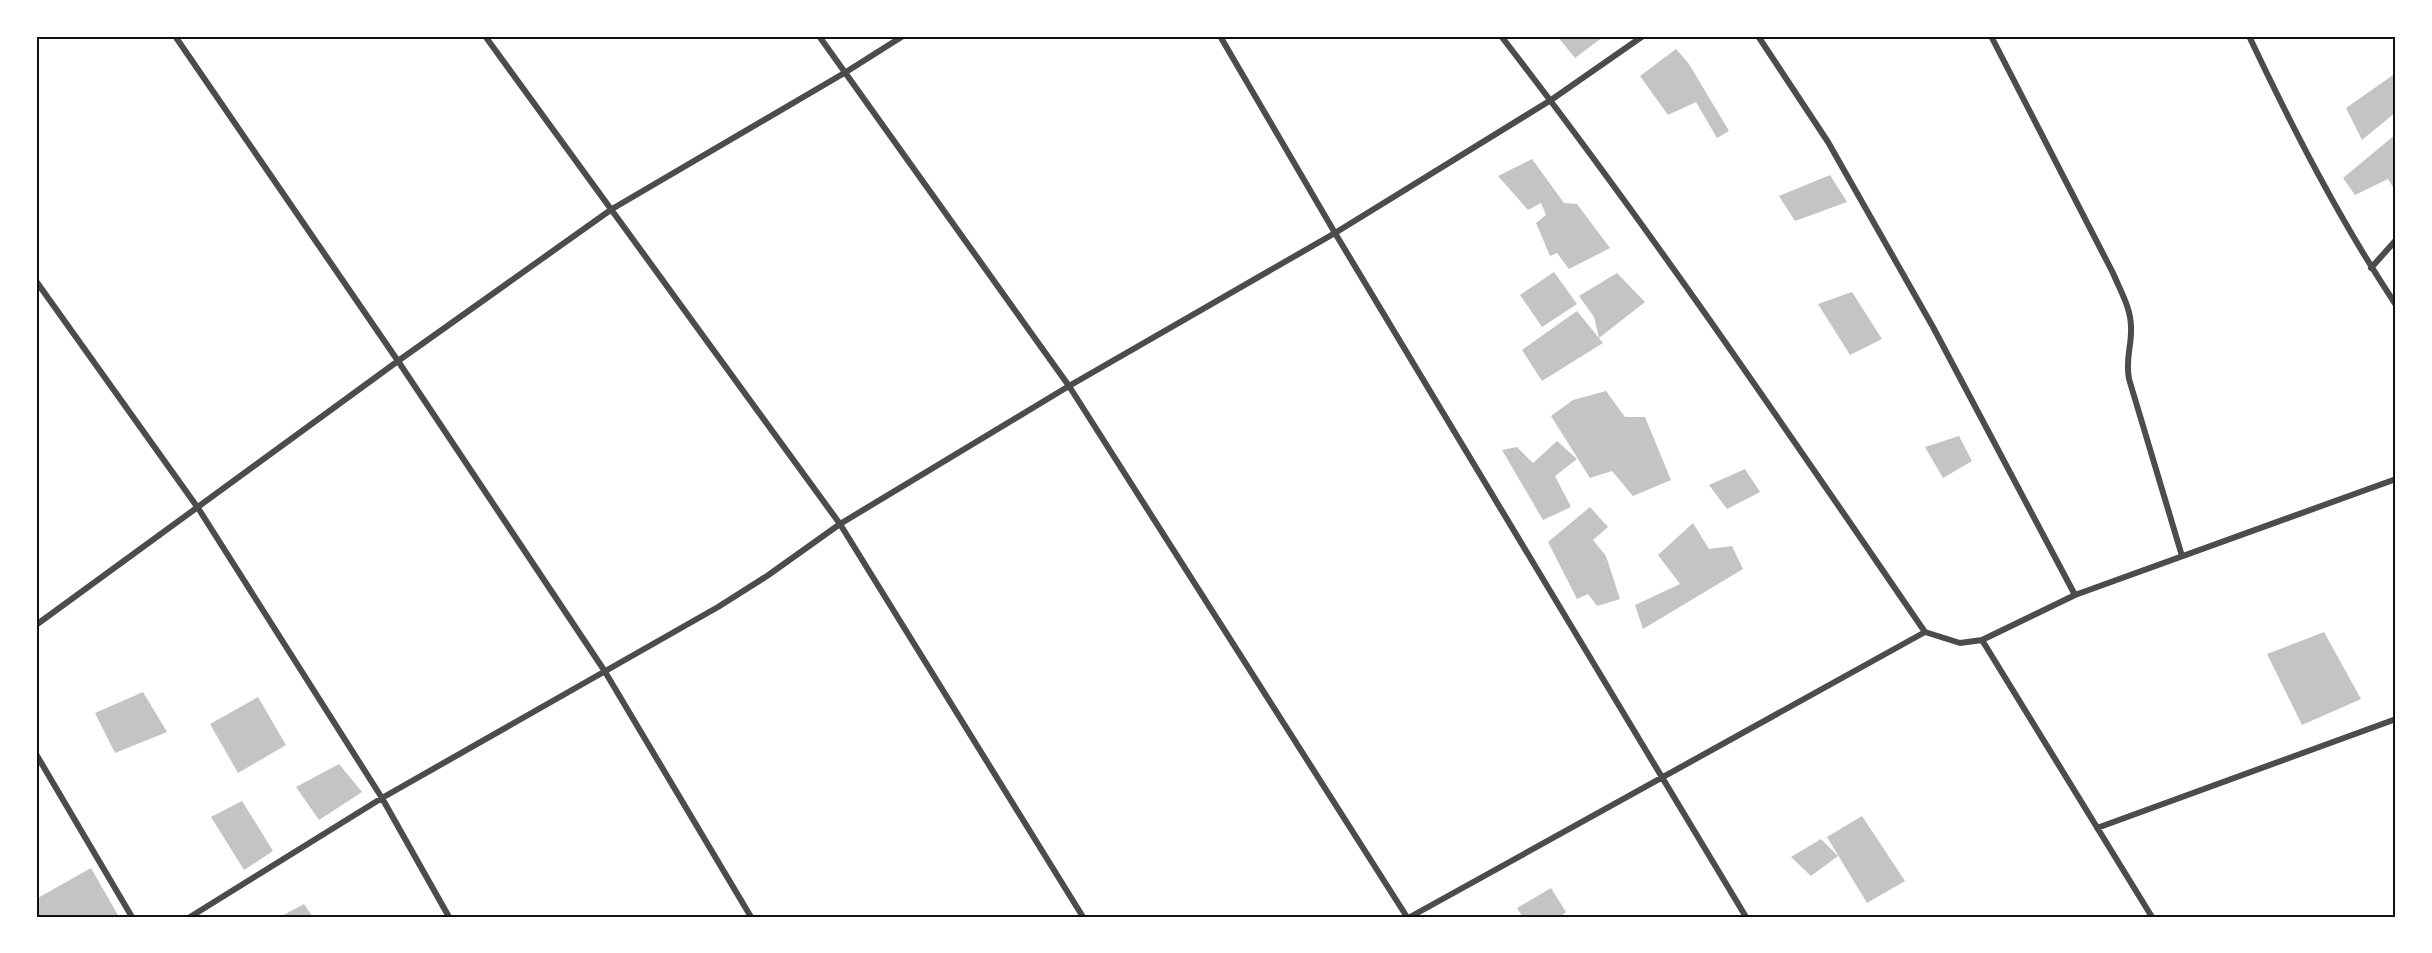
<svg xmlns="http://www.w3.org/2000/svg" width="2432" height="953" font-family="'Roboto Condensed',sans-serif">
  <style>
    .building { fill: #c4c4c4 }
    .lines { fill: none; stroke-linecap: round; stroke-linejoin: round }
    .minor { stroke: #4c4c4c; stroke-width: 6 }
    .neatline { fill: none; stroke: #111; stroke-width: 2 }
  </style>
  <rect width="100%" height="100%" fill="#fff"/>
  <path class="building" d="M1557,36H1602L1603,37L1575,58Z
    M1676,49L1689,64L1729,131L1717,138L1696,102L1668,115L1640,76Z
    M2396,73V112L2362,140L2346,108Z
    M2396,134V192L2388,179L2355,195L2343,178Z
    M1532,159L1564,203L1577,204L1610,248L1569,269L1557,253L1550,256L1536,223L1546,215L1541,203L1528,210L1498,176Z
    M1830,175L1847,202L1795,221L1779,196Z
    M1554,272L1577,304L1542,327L1520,295Z
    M1617,273L1645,302L1599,338L1594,317L1579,296Z
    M1852,292L1882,339L1850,355L1818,304Z
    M1577,311L1603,343L1542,381L1522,350Z
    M1606,391L1625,417H1645L1671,480L1633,496L1612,471L1590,478L1551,416L1573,400Z
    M1959,436L1972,461L1943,478L1925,447Z
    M1557,441L1577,459L1555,476L1571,507L1543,520L1502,450L1517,447L1533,463Z
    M1745,469L1760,492L1727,509L1709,485Z
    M1590,507L1608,527L1593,540L1606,556L1620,599L1597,606L1588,594L1577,599L1548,542Z
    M1693,523L1709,549L1732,546L1743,569L1643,629L1635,605L1680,584L1658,555Z
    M2324,632L2361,699L2302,725L2267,654Z
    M143,692L167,732L115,753L95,713Z
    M258,697L286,745L238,773L210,724Z
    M339,764L362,792L319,820L296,787Z
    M242,801L273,851L244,870L211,817Z
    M1862,816L1905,881L1867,903L1827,837Z
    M1821,839L1838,856L1811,876L1791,857Z
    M91,868L119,917H36V899Z
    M1551,888L1566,912L1560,917H1523L1517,908Z
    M304,904L313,917H280Z"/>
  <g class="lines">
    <path class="minor" d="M175,36L398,361L604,670L751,917
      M485,36L840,524L1083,917
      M819,36L1069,386L1407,917
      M1220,36L1335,233L1746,917
      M1501,36C1650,228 1787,431 1925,632L1960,643L1982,640L2075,595L2396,479
      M1758,36L1828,142L1933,327L2075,595
      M1991,36L2113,273C2120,290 2131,308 2131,327C2132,346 2125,358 2129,379L2182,556
      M2249,36C2293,129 2339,219 2396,305
      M2371,268L2396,240
      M36,281L198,508L382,798L449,917
      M36,625L398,361L612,209L846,72L903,36
      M1982,640L2152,917
      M36,754L132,917
      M2097,828L2396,719
      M190,917L382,798L718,607L767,576L840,524L1069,386L1335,233L1551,100L1643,36
      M1410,917L1925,632"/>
  </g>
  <rect width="2432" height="953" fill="none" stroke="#ffffff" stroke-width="75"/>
  <rect x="38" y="38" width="2356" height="878" class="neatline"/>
</svg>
